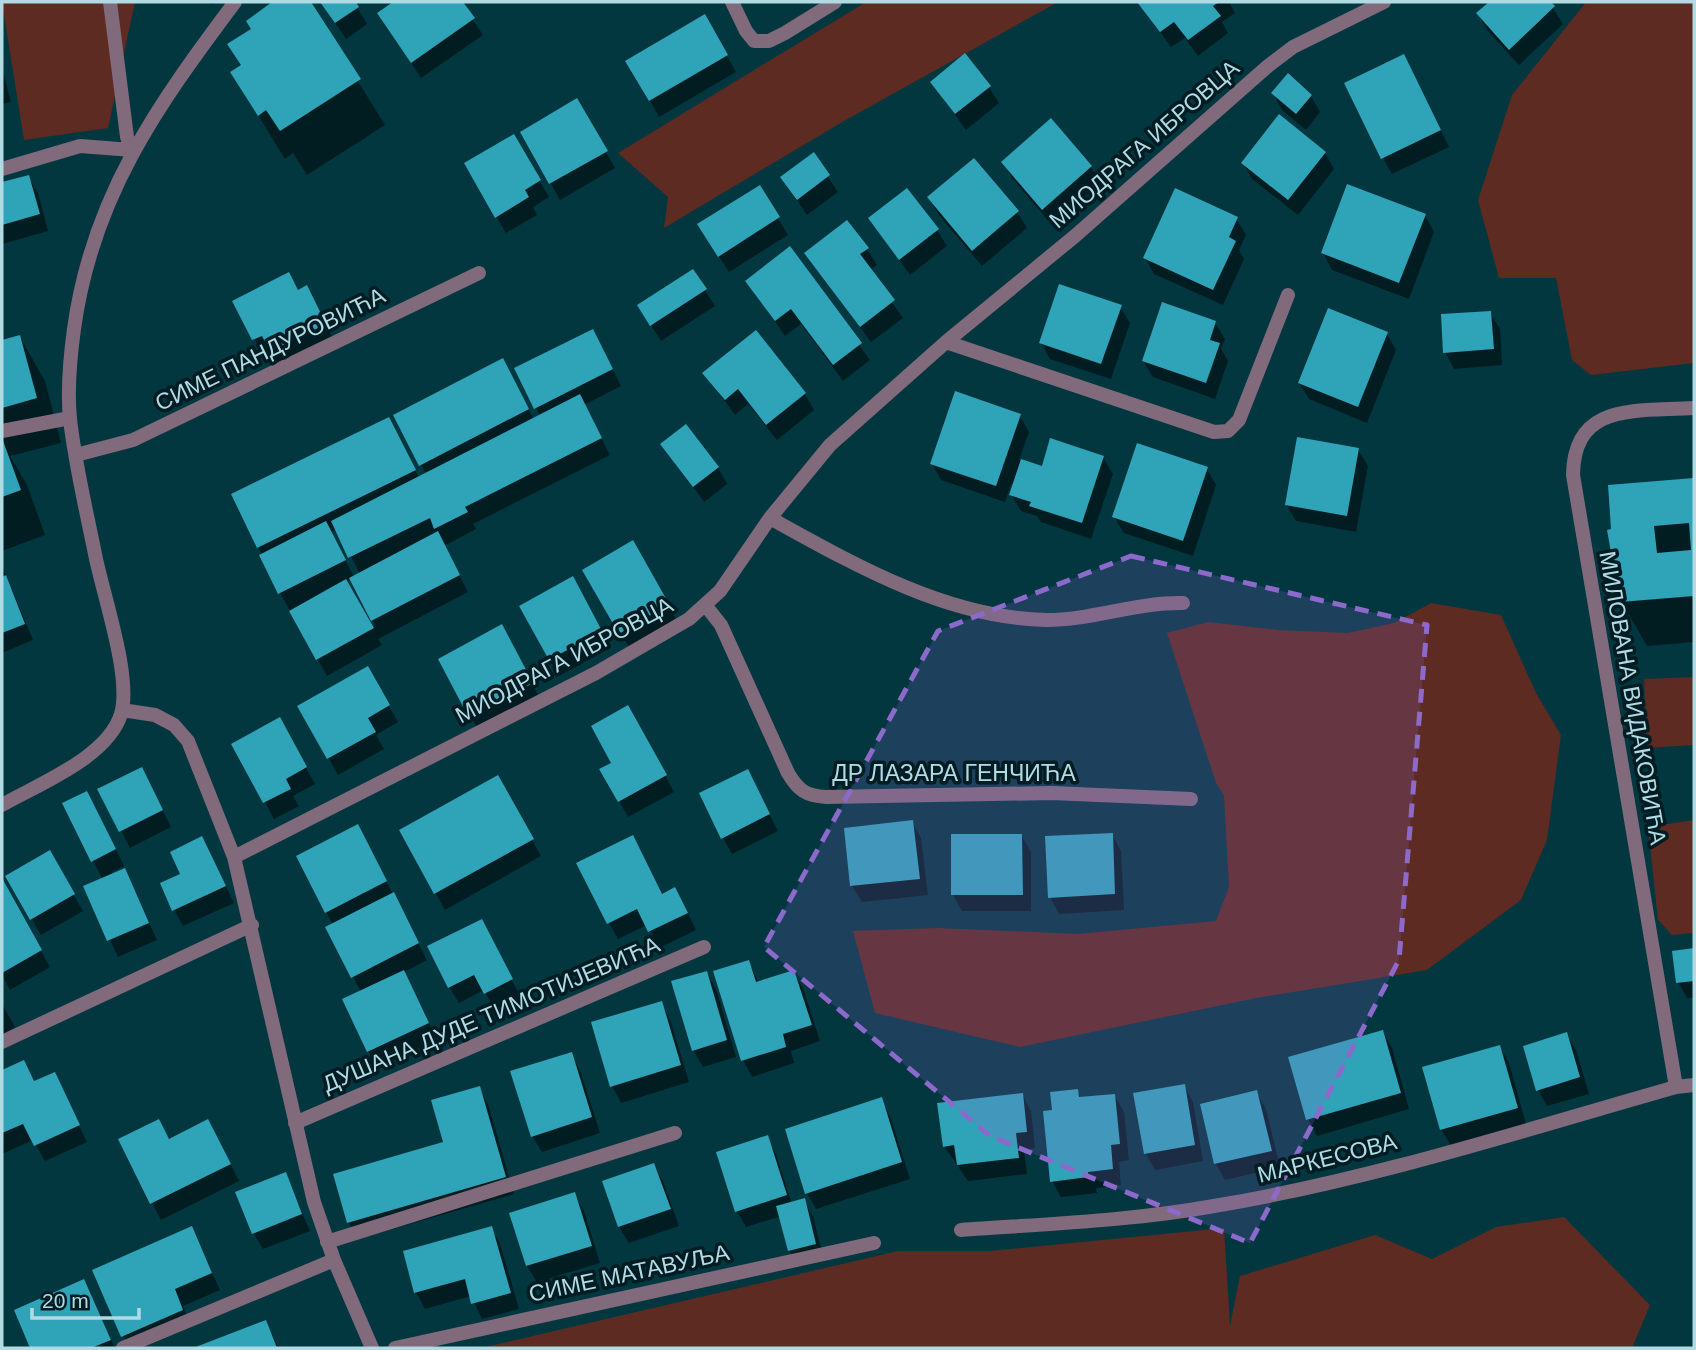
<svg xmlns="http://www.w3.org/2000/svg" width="1696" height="1350" font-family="Helvetica,sans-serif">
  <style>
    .green { fill: #5d2b21 }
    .shadow { fill: #0007; fill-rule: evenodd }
    .building { fill: #2fa3b8; fill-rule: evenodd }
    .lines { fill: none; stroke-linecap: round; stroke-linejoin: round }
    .street { stroke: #806a7c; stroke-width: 14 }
    .marked { fill: #8e69cc; fill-opacity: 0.2; stroke: #8e69cc; stroke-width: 5; stroke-dasharray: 14 9; stroke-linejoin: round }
    .labels { text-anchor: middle; stroke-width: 7; stroke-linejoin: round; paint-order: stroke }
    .street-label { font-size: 23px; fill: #b1dae3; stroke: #011c22 }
  </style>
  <rect width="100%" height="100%" fill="#023740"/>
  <path class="green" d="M2,2H135L108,128L24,140Z
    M866,2H1058L844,121L664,228L668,197L618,153Z
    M1586,2H1694V363L1591,375L1572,360L1556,278H1499L1478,200L1512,95Z
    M1431,603L1501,615L1536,693L1561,735L1547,840L1521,900L1427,970L1256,998L1020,1047L875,1013L853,931L937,928L1078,934L1216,921L1229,887L1224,795L1216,783L1167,633L1208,622L1278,630L1348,633L1394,623Z
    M1694,677V745L1647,748L1644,679Z
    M1694,820V933L1672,935L1658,920L1648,827Z
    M1564,1217L1650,1305L1632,1348H481L898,1251H990L1224,1228L1230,1326L1240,1276L1375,1235L1432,1259L1496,1227Z"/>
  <path class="shadow" d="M190,2H214V4Z
    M273,2H309L385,125L307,175L293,153L285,159L232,73L242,66L253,30L274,4Z
    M321,2H354L367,24L346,39Z
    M396,2H461L483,35L421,78L379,14Z
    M1139,2H1233L1230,4L1235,13L1222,22L1228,33L1198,56L1185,38L1171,47Z
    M1491,2H1549L1563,24L1519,65L1487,30L1478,14Z
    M704,17L736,72L659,117L628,62Z
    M2,68L11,102L2,104Z
    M1413,73L1449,147L1392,174L1383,158Z
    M932,83L989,87L999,103L966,130Z
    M1273,93L1311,96L1320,112L1306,130L1282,110Z
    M577,101L615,168L560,200L522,133Z
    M1051,120L1091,167L1100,184L1052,225L1012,178L1003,162Z
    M513,136L549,197L533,207L537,215L506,233L466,164Z
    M1325,153L1334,169L1298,215L1252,179L1243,163Z
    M813,155L838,192L807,215L782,178Z
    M28,177L38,193L48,231L2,244V184Z
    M759,187L788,235L729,272L709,241Z
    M929,197L1017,212L1027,228L982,266L938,214Z
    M1425,215L1434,232L1409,299L1332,270L1323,253Z
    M1236,218L1246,235L1239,250L1244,259L1223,305L1154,274L1145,258Z
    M870,219L937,230L947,246L910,275Z
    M790,249L870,360L843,381L801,324L785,336L747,281Z
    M867,249L877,265L869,270L903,318L871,342L806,253Z
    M705,290L715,306L661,341L649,322Z
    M298,292L316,304L334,341L281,368L272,352L263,356L235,302Z
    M1120,307L1130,323L1111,379L1050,359L1041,342Z
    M1490,313L1500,329L1502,365L1454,369L1445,352Z
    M1215,323L1225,339L1221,349L1228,361L1215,399L1153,377L1143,361Z
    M1387,334L1396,350L1367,423L1309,399L1299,383Z
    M20,337L45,381L61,443L10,456L27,485L45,535L2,551V342Z
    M602,348L621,386L584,405L610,455L473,524L476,529L444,546L468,592L378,639L382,645L327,676L280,593L258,547L398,435L419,478L426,474L421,465L512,377L534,420L540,416L536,408ZM337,529L360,574L354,577L331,532ZM351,578L375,625L373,626L346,581Z
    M705,373L805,394L814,410L777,440L748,404L735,415Z
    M1019,415L1029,432L1019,460L1043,468L1103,457L1113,474L1091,539L1041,522L1037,516L1021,511L1011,494L1014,485L1011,484L1005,502L941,480L932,464Z
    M663,444L718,468L727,484L704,502Z
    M1358,450L1368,466L1356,532L1296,521L1286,504Z
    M1207,469L1216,485L1193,556L1124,533L1114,517Z
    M1694,480V642L1647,646L1621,601L1610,487Z
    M632,543L677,621L630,649L584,571Z
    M2,565L33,640L2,653Z
    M581,595L610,648L559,676L521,606Z
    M510,643L541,700L480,733L471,717Z
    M368,669L398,722L376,735L384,749L338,775L300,707Z
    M628,708L674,792L628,817L602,770L613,764Z
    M279,719L315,784L293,796L299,806L274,819L234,745Z
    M497,777L541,856L445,910L401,831Z
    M150,785L171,827L130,848L100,790Z
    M756,788L778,831L732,854L723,838Z
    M64,804L96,809L124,866L112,872L113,875L124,870L157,940L118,957L85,887L103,880Z
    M912,822L921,838L928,895L862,902L852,886Z
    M1112,834L1121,851L1124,910L1059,914L1050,897Z
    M1021,835L1031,852V911H962L953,895Z
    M202,838L234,903L183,926L174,910L182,875Z
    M366,842L427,960L404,972L437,1040L377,1067L368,1051L361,992L328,928L333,925L298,857Z
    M49,853L83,911L41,935L7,876Z
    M2,882L50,967L10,990L2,975Z
    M663,895L684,906L696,930L659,948L647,925L618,939L609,923Z
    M490,937L520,996L494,1009L484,990L459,1003L449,987Z
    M1694,950V998H1687L1678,982L1674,952Z
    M748,962L759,982L793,972L803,988L820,1041L791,1051L794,1063L752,1077L743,1060L715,972Z
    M707,973L716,989L736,1057L703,1067L693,1050Z
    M661,1003L670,1019L689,1082L621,1103L612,1086Z
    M2,1004L15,1027L2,1035Z
    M1383,1032L1392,1048L1409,1109L1317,1136L1308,1119Z
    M1566,1034L1576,1050L1589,1094L1547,1106L1538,1090Z
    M1500,1047L1509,1063L1526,1124L1451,1146L1441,1129Z
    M571,1054L580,1070L600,1133L542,1152L532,1136Z
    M23,1062L35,1083L54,1074L87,1142L45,1161L33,1140L2,1154V1072Z
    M1184,1086L1193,1102L1203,1161L1155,1170L1146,1154Z
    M479,1088L488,1104L514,1194L358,1239L349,1223L335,1175L445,1143Z
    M1077,1091L1082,1099L1114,1095L1124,1112L1129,1160L1119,1162L1121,1185L1096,1188L1097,1193L1061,1197L1052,1181L1054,1111Z
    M1256,1092L1266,1109L1280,1167L1225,1180L1216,1164L1202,1105Z
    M1022,1095L1031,1111L1035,1148L1024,1150L1027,1174L968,1181L944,1146Z
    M881,1100L890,1116L910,1179L816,1209L807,1193Z
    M217,1137L239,1181L161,1220L120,1140Z
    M767,1138L776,1154L792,1204L804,1200L813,1217L824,1260L799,1267L789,1250L781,1216L746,1227L737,1211Z
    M654,1165L663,1181L679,1226L629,1243L619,1227L604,1182Z
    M285,1174L310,1231L263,1249L253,1233Z
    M574,1194L584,1211L600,1263L537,1282L527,1266L511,1214Z
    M191,1228L220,1290L183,1306L191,1327L142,1348H129L94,1271Z
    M491,1228L500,1244L519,1309L482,1319L471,1296L425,1309L416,1292L405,1252Z
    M84,1281L115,1348H32L16,1311Z
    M265,1322L279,1348H199Z"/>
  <path class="building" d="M272,2H311L361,79L280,131L266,110L258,116L230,72L241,65L227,44L251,29L246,21Z
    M320,2H356L359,7L335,23Z
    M393,2H463L475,18L411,63L377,13Z
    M1137,2H1219L1213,6L1221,16L1188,40L1174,22L1160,32Z
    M1489,2H1551L1555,6L1509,50L1476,13Z
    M705,14L728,55L649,101L625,61Z
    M965,53L991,86L955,114L930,82Z
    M1404,54L1441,130L1381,159L1344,83Z
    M1288,73L1312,95L1296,114L1271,93Z
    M577,98L608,151L549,184L520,132Z
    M1279,114L1326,152L1288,200L1241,163Z
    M1051,118L1092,166L1042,210L1001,162Z
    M514,134L541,180L525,190L529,197L495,218L464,163Z
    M814,152L830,175L797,200L780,177Z
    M974,158L1019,211L972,251L927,197Z
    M29,175L40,214L2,225V182Z
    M1347,184L1426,214L1399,283L1321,253Z
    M760,185L780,217L718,257L697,224Z
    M907,188L939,229L899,260L868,218Z
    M1175,188L1238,217L1229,237L1236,241L1213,290L1143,258Z
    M847,220L869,248L860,254L895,300L860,327L804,253Z
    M790,246L862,343L833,365L791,309L775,321L745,281Z
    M693,269L707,289L650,326L637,305Z
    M289,272L298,290L307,285L326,324L270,352L262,336L252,340L232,301Z
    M1059,284L1122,305L1101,364L1039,343Z
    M1162,302L1216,321L1210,340L1220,343L1206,383L1142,361Z
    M1328,308L1388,332L1358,407L1298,383Z
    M1491,311L1494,349L1443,353L1441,314Z
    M593,329L613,369L534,409L514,368Z
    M756,330L806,393L766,425L738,389L725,400L702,373Z
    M20,335L37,398L2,408V340Z
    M503,358L529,409L419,466L393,415Z
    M955,391L1021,414L996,486L930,464Z
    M580,394L602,438L465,507L468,512L434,529L430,518L348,558L331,521Z
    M389,417L416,470L257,548L231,494Z
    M686,424L719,467L693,487L660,444Z
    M1297,437L1359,448L1347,516L1285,505Z
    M2,438L21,490L2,497Z
    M1050,438L1104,456L1082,523L1029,506L1031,502L1009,495L1021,459L1042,466Z
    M1137,443L1208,467L1183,541L1112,517Z
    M1694,478V596L1620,602L1607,530L1611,529L1608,485ZM1689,523L1691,550L1657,553L1654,526Z
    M326,521L346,560L278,594L259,555Z
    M438,531L460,575L371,621L349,578Z
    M633,540L669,604L619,634L582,570Z
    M6,575L25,624L2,633V577Z
    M573,576L602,631L549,660L519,606Z
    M346,579L374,628L316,660L289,611Z
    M502,624L533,683L469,718L438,659Z
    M368,666L390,705L368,718L376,732L327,759L297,706Z
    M628,705L667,775L618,802L599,769L611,763L591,726Z
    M280,717L307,767L286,779L291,789L263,803L231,744Z
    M142,767L163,810L119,832L97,789Z
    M748,769L770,814L721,839L699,793Z
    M498,775L534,839L434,894L399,830Z
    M87,791L116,849L91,862L62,803Z
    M913,820L920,879L850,886L844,828Z
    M358,824L387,881L325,913L296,856Z
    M1113,833L1115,894L1048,898L1045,836Z
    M951,834H1022L1023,895H951Z
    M633,835L662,894L675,887L688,913L648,932L637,909L607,924L576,863Z
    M202,836L226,886L172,911L160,883L180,874L170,852Z
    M50,850L75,894L30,920L5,876Z
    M125,868L149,923L107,941L83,886Z
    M2,878L42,950L2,973Z
    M394,892L419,943L351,978L325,927Z
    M482,919L513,979L484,994L474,975L448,988L427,946Z
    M1694,948V981L1676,983L1672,951Z
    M749,960L756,982L794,970L812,1025L783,1034L786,1047L741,1061L713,971Z
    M404,970L429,1023L367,1052L342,999Z
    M707,971L727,1040L692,1051L671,981Z
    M662,1001L681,1065L610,1087L591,1022Z
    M1383,1030L1401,1093L1306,1120L1288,1057Z
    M1567,1032L1580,1077L1536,1091L1523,1046Z
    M1500,1045L1518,1108L1440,1130L1422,1067Z
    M572,1052L592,1117L531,1137L510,1071Z
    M24,1060L34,1081L55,1072L80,1125L34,1146L23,1124L2,1133V1070Z
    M1185,1084L1195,1145L1144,1154L1133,1093Z
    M480,1086L506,1177L347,1223L333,1174L443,1142L431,1100Z
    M1078,1089L1079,1097L1115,1094L1120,1144L1111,1145L1113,1169L1088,1172V1177L1050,1182L1043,1111L1052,1110L1050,1092Z
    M1257,1090L1272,1151L1214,1164L1200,1104Z
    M1023,1093L1027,1132L1016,1133L1019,1158L957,1165L954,1145L943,1147L937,1103Z
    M882,1097L902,1162L805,1194L785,1129Z
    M159,1119L169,1139L208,1119L231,1164L150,1204L118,1139Z
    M768,1135L787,1195L735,1212L716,1152Z
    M654,1163L671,1209L618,1227L602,1181Z
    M286,1172L302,1214L252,1234L235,1192Z
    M575,1192L592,1246L526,1266L509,1213Z
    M805,1198L816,1244L788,1251L776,1206Z
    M192,1226L212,1273L175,1289L183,1310L121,1337L92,1270Z
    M492,1226L511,1293L471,1304L465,1279L414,1293L403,1251Z
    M84,1279L111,1340L91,1348H30L14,1310Z
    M266,1320L277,1348H193Z"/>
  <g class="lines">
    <path class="street" d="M732,2L746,31L754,41H769L785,33L835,2
      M2,169L80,146L132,150L127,137L110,2
      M946,342L1214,432L1228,431L1239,420L1288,295
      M2,431L70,418
      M76,455L133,440L479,273
      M770,518C855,565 947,618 1046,620C1093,620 1137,602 1183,603
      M706,606L721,625L788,773C798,790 806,796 826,797L1052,793L1191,799
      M122,710L155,715L174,725L188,741L234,857L314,1202L334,1260L372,1348
      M2,805C39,784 108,757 121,714C132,677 103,595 95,554C86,509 75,464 70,419C67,389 70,358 74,329C92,197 157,106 235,2
      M234,857L596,673L689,619L720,591L770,518L830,445L946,342L1075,236L1268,66L1293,47L1384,2
      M2,1042L252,925
      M1676,1087L1573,475C1574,401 1638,412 1694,408
      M295,1123L704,947
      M961,1230C1045,1224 1131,1221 1214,1206C1371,1180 1524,1130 1676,1087L1694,1085
      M327,1242L675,1133
      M123,1348L334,1260
      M395,1348L874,1243"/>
  </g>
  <path class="marked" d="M1131,556L1427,625L1399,960L1250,1243L990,1136L764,947L938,631Z"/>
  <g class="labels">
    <g class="street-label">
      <text transform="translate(1144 144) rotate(-41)" y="8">МИОДРАГА ИБРОВЦА</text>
      <text transform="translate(270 349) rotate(-26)" y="8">СИМЕ ПАНДУРОВИЋА</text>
      <text transform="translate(564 660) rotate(-28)" y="8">МИОДРАГА ИБРОВЦА</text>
      <text transform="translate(1633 698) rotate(80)" y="8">МИЛОВАНА ВИДАКОВИЋА</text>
      <text x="954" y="781">ДР ЛАЗАРА ГЕНЧИЋА</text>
      <text transform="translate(491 1014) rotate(-23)" y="8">ДУШАНА ДУДЕ ТИМОТИЈЕВИЋА</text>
      <text transform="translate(1327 1158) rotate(-14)" y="8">МАРКЕСОВА</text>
      <text transform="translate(629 1273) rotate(-12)" y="8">СИМЕ МАТАВУЉА</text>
    </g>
  </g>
  <rect width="1696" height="1350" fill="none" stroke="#b1dae3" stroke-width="7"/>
  <path d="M32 1308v10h107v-10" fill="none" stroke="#b1dae3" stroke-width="3.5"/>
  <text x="42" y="1308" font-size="21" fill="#b1dae3" stroke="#011c22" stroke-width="5" paint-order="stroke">20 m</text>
</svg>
